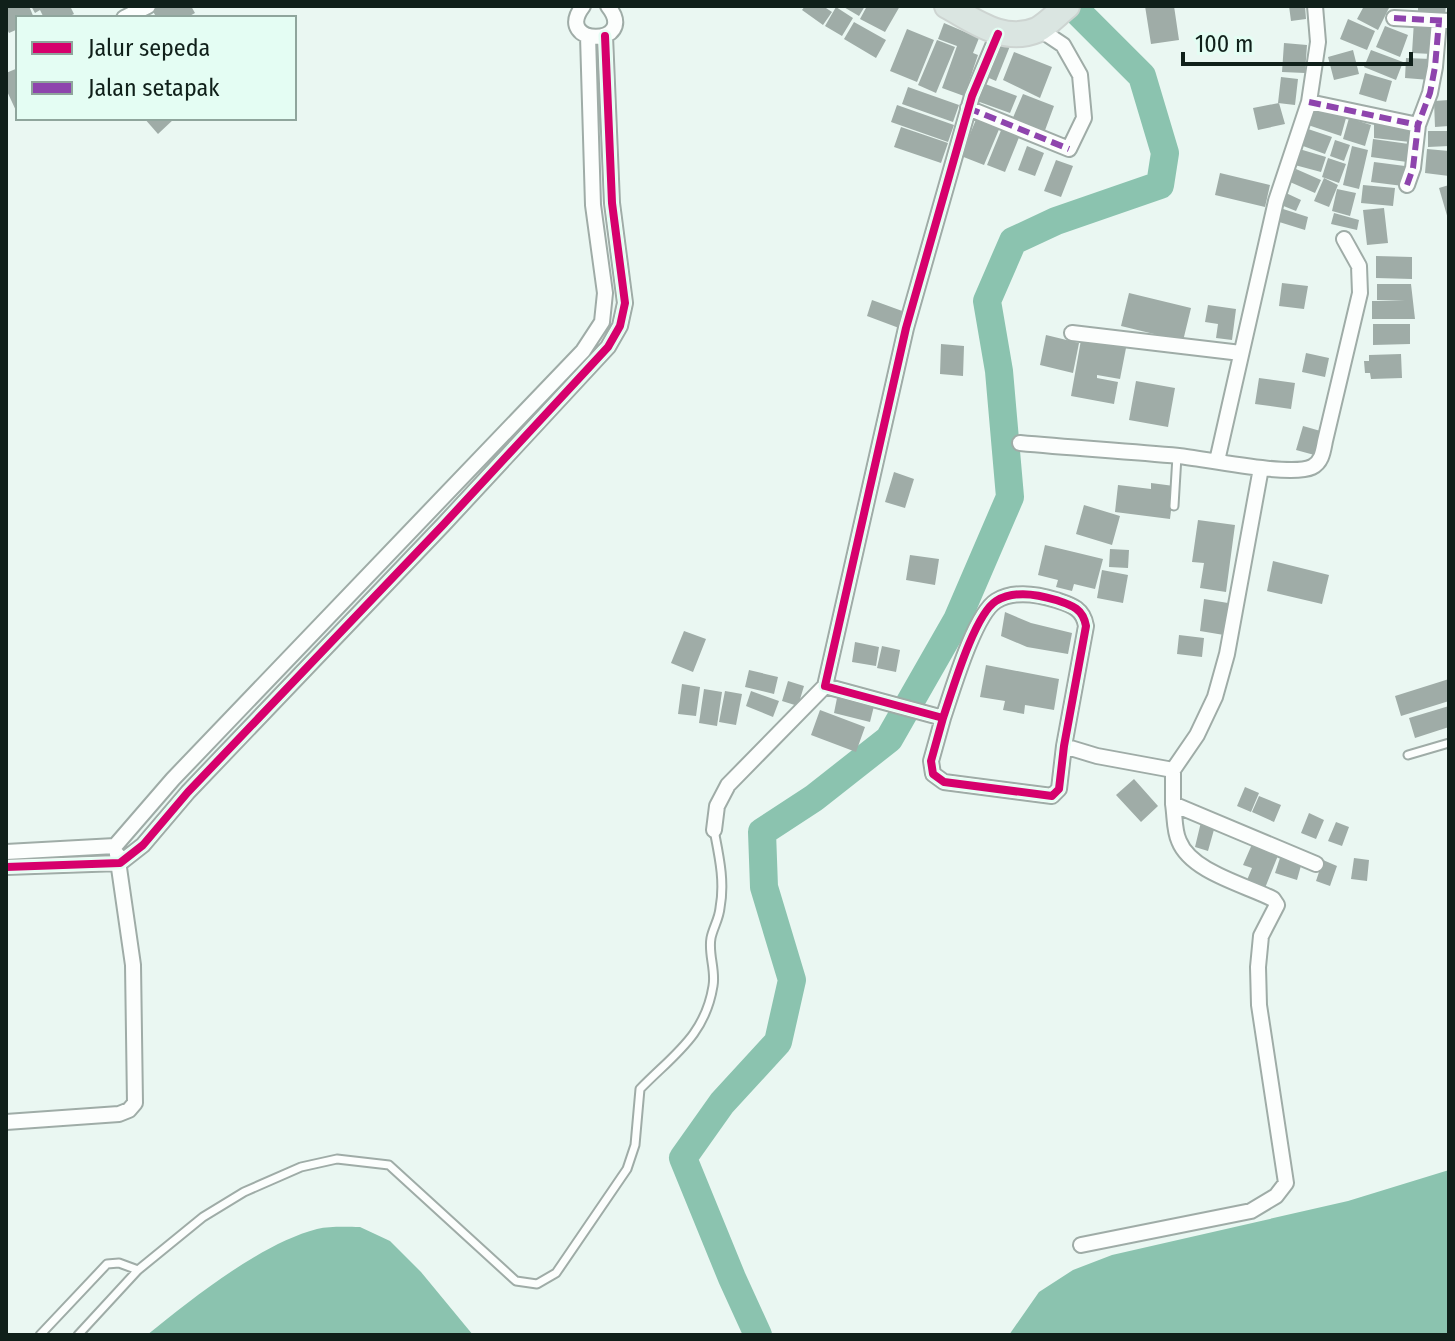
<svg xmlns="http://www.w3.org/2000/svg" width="1455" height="1341" font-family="'Fira Sans Condensed',sans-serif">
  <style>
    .water { fill: #8bc3af }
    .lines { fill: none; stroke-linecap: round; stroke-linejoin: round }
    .river { stroke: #8bc3af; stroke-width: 28 }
    .building { fill: #9faca7 }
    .lane-casing { stroke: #9faca7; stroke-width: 11 }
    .street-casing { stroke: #9faca7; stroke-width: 18 }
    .primary-casing { stroke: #cdd4d1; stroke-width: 28 }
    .lane { stroke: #fcfefd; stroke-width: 7 }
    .street { stroke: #fcfefd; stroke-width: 14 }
    .primary { stroke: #dae5e1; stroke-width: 24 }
    .quiet { stroke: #8e44ad; stroke-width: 6; stroke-dasharray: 12 6; stroke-linecap: butt }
    .cycleway-casing { stroke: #e4fdf3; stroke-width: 13 }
    .cycleway { stroke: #d6006c; stroke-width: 8 }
  </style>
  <rect width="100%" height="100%" fill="#eaf7f2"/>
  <path class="water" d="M1449,1170V1335H1009L1039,1292L1073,1270L1112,1255L1348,1201Z
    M360,1227L390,1241L421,1272L473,1335H147C193,1298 260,1244 317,1229C330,1226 347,1227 360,1227Z"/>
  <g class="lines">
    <path class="river" d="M758,1335L732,1278L683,1158L722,1103L778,1042L792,980L764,887L762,832L814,798L889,739L957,620L1010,497L999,371L987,301L1013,241L1056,221L1160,185L1165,153L1142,76L1072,6"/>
  </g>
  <path class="building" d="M6,6H29L34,18H18V29L9,33L6,27Z
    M31,6H70L74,14L66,18H44L40,10L35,13Z
    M159,6H191L195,13L186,18H157L152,10Z
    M805,6H823L832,12L823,25L802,10Z
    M842,6H865L859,16Z
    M867,6H900L885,32L860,19Z
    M1145,6H1174L1179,40L1151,44Z
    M1289,6H1305L1306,19L1291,21Z
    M1364,6L1389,8L1378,30L1357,19Z
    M1418,6H1446L1445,15L1418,14Z
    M836,7L853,18L842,36L825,26Z
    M1348,19L1375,31L1367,50L1340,39Z
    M1414,21L1433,22L1432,54L1412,53Z
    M854,22L886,40L876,58L844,39Z
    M944,23L979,38L973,53L978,55L964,96L942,88L957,46L938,39Z
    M1385,26L1408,35L1400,57L1376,47Z
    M907,29L934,40L917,82L890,71Z
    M937,40L955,47L936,93L918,85Z
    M997,42L1010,46L996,81L982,75Z
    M1284,43L1307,45L1305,73L1282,72Z
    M1353,50L1359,74L1334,80L1328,57Z
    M1371,50L1403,62L1396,80L1364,67Z
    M1014,52L1052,67L1040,98L1003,80Z
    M1406,58L1431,59L1430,80L1405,78Z
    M18,68V115L6,89V73Z
    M1365,73L1392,81L1386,102L1359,94Z
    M1281,77L1298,79L1295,105L1278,103Z
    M980,82L1017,96L1010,113L974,100Z
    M908,87L959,105L953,122L902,104Z
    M1023,94L1054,106L1044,133L1012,120Z
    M1449,100V126L1435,127L1434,101Z
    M1279,103L1285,124L1258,130L1253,108Z
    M897,105L954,125L948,142L891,122Z
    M1313,107L1346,118L1341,136L1308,125Z
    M977,117L1000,127L984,165L961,156Z
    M144,118H175L158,134Z
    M1349,118L1371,125L1365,146L1343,139Z
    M1374,122L1411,127L1410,142L1374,138Z
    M901,127L948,143L941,163L894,147Z
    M1002,128L1020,135L1005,172L987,165Z
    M1308,129L1332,137L1325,154L1303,146Z
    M1428,131H1449V146L1428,147Z
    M1373,139L1409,144L1407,162L1371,157Z
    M1335,140L1350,145L1344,161L1330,156Z
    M1027,146L1044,153L1035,176L1018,170Z
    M1352,146L1368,150L1359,189L1343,185Z
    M1296,148L1326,157L1321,172L1291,164Z
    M1427,149L1449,151V176L1425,173Z
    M1328,158L1346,164L1339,183L1322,177Z
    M1056,160L1073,166L1061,197L1044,191Z
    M1374,162L1405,166L1403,186L1371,182Z
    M1296,169L1321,180L1315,193L1290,182Z
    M1220,173L1270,185L1265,207L1215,195Z
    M1324,178L1338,185L1329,207L1314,201Z
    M1363,185L1395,188L1393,206L1361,203Z
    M1449,185V219H1448L1439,188Z
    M1337,189L1356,193L1350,216L1332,211Z
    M1286,193L1301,200L1296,211L1281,205Z
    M1280,208L1308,217L1305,230L1276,221Z
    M1384,208L1388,243L1367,245L1363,210Z
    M1334,213L1359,220L1357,230L1331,224Z
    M1376,256L1412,257V279L1376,278Z
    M1282,283L1308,286L1304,309L1279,306Z
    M1377,284H1411L1415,319H1372V301H1405L1377,300Z
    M1129,293L1191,308L1183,341L1121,326Z
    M872,300L905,312L899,328L867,316Z
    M1208,305L1236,309L1232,340L1216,338L1218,324L1205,322Z
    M1373,324H1410V344L1373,345Z
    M1046,335L1079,343L1073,373L1040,365Z
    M1081,340L1126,348L1120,379L1097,375V378L1118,382L1114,404L1071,396Z
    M941,344L964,346L963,376L940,374Z
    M1306,353L1329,358L1325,377L1302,372Z
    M1401,354L1402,378L1371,379L1370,373H1365L1364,361H1369V355Z
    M1259,378L1295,383L1291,409L1255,404Z
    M1136,381L1175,388L1168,427L1129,420Z
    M1303,426L1324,432L1318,456L1296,450Z
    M894,472L914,479L905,508L885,502Z
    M1151,483L1174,486L1170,519L1115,512L1118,485L1151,489Z
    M1084,505L1120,516L1112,545L1076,534Z
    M1198,520L1235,525L1226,592L1200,588L1204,563L1192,562Z
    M1045,545L1103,559L1095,589L1074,584L1072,591L1056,587L1058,580L1038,575Z
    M1110,549L1129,550L1128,568L1109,567Z
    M910,555L939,559L935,585L906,580Z
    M1273,561L1329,575L1322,604L1267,591Z
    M1102,570L1128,575L1123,603L1097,598Z
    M1204,599L1228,603L1224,635L1200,631Z
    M1005,612L1031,623L1072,633L1068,654L1027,647L1001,636Z
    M684,631L706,639L693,672L671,663Z
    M1179,635L1204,638L1202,657L1177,654Z
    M855,642L879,647L876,666L852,662Z
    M882,646L900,650L896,672L877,668Z
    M986,665L1059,679L1054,710L1025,705L1024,714L1003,710L1005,701L980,697Z
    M749,670L778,677L774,694L745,687Z
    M1449,679V701L1401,716L1395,696Z
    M788,681L804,686L798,706L782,701Z
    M682,684L700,687L696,716L678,714Z
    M704,689L722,692L717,726L699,723Z
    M725,691L742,694L736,725L719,722Z
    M751,691L779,701L773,717L746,706Z
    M838,693L875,702L870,722L834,713Z
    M1449,706V727L1415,738L1409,718Z
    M820,710L865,727L856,752L811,735Z
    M1134,779L1158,806L1141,822L1116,795Z
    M1245,787L1259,793L1251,812L1237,806Z
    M1259,796L1281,805L1274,822L1252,812Z
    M1309,813L1324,820L1316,839L1301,833Z
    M1201,822L1215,826L1208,851L1195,847Z
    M1336,822L1349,827L1342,846L1328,841Z
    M1253,842L1279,853L1265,888L1247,880L1252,868L1243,865Z
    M1281,855L1302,862L1297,880L1275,873Z
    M1354,858L1369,860L1367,881L1351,879Z
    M1323,860L1337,866L1330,886L1316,881Z"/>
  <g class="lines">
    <defs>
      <path id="lane" d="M1174,506L1177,456
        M1408,755L1449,743
        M40,1335L107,1264L119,1263L138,1270
        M78,1335L138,1270L203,1217L244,1192L301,1167L337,1159L389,1165L516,1281L537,1284L556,1273L627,1169L635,1145L640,1089C673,1055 705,1036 713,986C716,970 708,954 711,938C713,928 719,919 720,908C725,881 719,856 714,830"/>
      <path id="street" d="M583,6C552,47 640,47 608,6
        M124,18L148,6
        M1394,18L1449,21
        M1309,102L1418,125
        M968,108L1069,149L1084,118L1080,75L1063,45L1039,29
        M1407,185L1413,168L1418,125L1430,93L1435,67L1439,21
        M1072,333L1241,353
        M1020,443C1073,448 1126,451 1179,456C1206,459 1291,477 1312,467C1322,462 1323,451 1325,441L1360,293L1359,266L1344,239
        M1217,461L1276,201L1309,102L1318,42L1315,6
        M1261,468L1227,654L1215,697L1197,735L1173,770V804L1316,864
        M943,718C952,692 974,615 996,601C1014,590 1037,594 1056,600C1071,605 1083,608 1086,626L1064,746L1059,789L1052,796L944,782L933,774L931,761L943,718L825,686L906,328L972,96L998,34
        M1064,746L1097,756L1173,770
        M714,830L717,806L728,785L825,686
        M6,852L115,846L173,779L583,351L602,322L605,293L593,205L588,36
        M6,867L120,863L143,845L188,792L443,525L608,347L620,326L625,303L612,203L605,36
        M6,1122L119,1114L129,1110L135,1103L133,965L117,854
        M1081,1245L1251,1211L1276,1196L1286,1183L1259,1005L1258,967L1261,936L1277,905L1273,899C1246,885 1191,872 1179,841C1174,831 1175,816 1173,804"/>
      <path id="primary" d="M947,6C975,21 1004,44 1037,30C1047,25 1058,13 1067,6"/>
    </defs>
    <use href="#lane" class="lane-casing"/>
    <use href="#street" class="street-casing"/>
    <use href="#primary" class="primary-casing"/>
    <use href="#lane" class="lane"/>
    <use href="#street" class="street"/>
    <use href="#primary" class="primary"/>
    <path class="quiet" d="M1394,18L1449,21
      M1309,102L1418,125
      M968,108L1069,149
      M1407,185L1413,168L1418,125L1430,93L1435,67L1439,21"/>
    <defs>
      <path id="cycleway" d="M943,718C952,692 974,615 996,601C1014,590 1037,594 1056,600C1071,605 1083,608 1086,626L1064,746L1059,789L1052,796L944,782L933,774L931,761L943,718L825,686L906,328L972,96L998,34
        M6,867L120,863L143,845L188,792L443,525L608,347L620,326L625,303L612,203L605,36"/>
    </defs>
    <use href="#cycleway" class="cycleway-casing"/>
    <use href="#cycleway" class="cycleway"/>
  </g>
  <rect width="1455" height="1341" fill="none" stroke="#10201a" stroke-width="16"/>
  <rect x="16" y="16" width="280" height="104" fill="#e4fdf3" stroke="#8fa59c" stroke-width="2"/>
  <rect x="32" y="42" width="40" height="12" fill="#d6006c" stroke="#8fa59c" stroke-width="2"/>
  <text x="88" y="56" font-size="24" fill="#10201a">Jalur sepeda</text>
  <rect x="32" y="82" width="40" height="12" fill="#8e44ad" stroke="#8fa59c" stroke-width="2"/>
  <text x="88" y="96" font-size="24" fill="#10201a">Jalan setapak</text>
  <path d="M1183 52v12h228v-12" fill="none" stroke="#10201a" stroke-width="4"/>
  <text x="1195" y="52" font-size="24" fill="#10201a" stroke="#e4fdf3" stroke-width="6" paint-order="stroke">100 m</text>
</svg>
